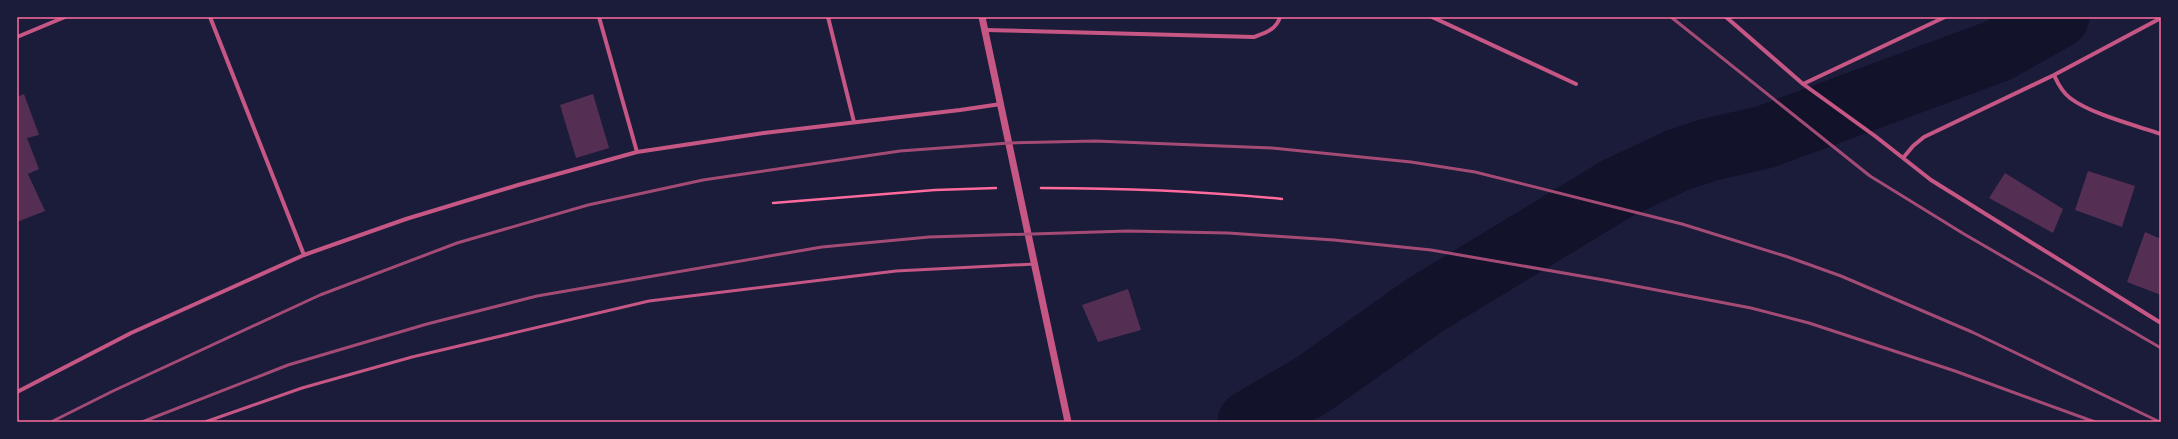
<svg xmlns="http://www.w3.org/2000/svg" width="2178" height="439" font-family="Overpass,sans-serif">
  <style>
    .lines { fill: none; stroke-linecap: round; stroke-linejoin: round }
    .river { stroke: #12122b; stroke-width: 63 }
    .building { fill: #542f53 }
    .path { stroke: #ff6b9d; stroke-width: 2.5 }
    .service { stroke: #c65784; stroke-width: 3 }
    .minor { stroke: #c65784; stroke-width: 4 }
    .tertiary { stroke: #c65784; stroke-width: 7 }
    .rail { stroke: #a44b75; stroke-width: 3 }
    .neatline { fill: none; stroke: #ff6b9d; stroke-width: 1.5 }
  </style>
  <rect width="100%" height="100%" fill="#1b1b3a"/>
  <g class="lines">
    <path class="river" d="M1249,422L1315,383L1425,305L1618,188L1678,160L1708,150L1765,137L1997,51L2058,17"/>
  </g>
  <path class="building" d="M24,94L39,135L27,138L39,169L28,174L45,211L17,222V97Z
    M593,94L609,148L576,158L560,105Z
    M2088,171L2135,186L2122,227L2075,210Z
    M2005,173L2063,209L2053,233L1989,198Z
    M2145,232L2161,239V295L2127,282Z
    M1128,289L1141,330L1098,342L1082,305Z"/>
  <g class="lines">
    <path class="path" d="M1041,188C1122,188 1202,191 1282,199
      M773,203L935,190L996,188"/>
    <path class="service" d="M205,422L302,388L412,357L649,301L896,271L1035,264"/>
    <path class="minor" d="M210,17L304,255
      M599,17L637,152
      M828,17L854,122
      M1432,17L1576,84
      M1726,17L1803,84L1875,136L1931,180L2161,323
      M985,30L1254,37C1265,33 1276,30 1280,17
      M17,37L65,17
      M2054,75C2058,84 2062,92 2070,98C2091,114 2134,125 2161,134
      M1803,84L1945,17
      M1903,158L1913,146L1924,137L2054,75L2161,18
      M17,392L131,333L304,255L406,219L518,185L637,152L764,133L960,110L1001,104"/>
    <path class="tertiary" d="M982,17L1068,422"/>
    <path class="rail" d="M1671,17L1870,176L1964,234L2161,348
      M51,422L113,391L320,295L457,243L588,205L703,180L900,151L1009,143L1095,141L1272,148L1411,162L1475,172L1682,224L1788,257L1841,276L1972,332L2160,422
      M142,422L288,365L427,324L537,296L822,247L929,237L1128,231L1228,233L1334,240L1431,250L1604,280L1751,308L1809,323L1955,371L2095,422"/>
  </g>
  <rect width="2178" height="439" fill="none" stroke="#1b1b3a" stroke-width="36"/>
  <rect x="18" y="18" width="2142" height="403" class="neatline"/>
</svg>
